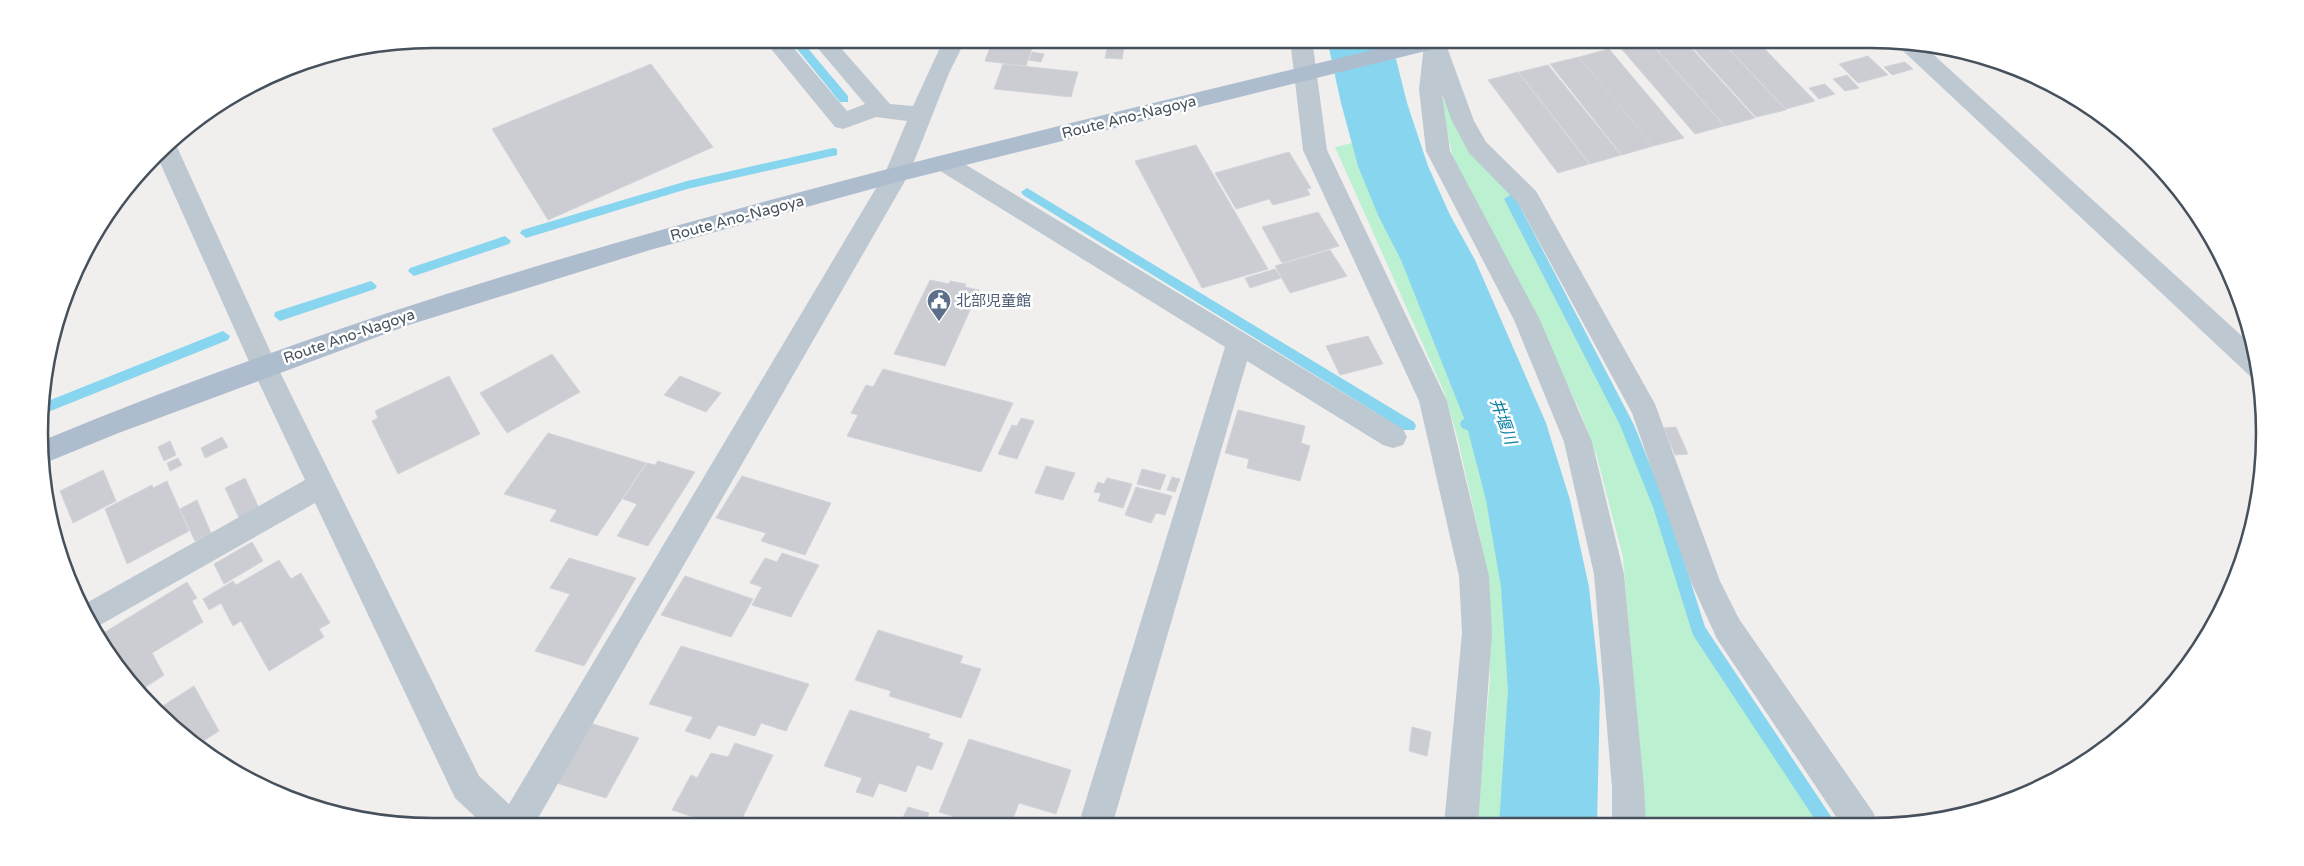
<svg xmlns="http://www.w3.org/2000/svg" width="2304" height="866" font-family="'Varela Round','Noto Sans JP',sans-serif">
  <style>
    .green { fill: #bbf0d1 }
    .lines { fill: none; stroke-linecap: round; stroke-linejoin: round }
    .stream { fill: #87d5ee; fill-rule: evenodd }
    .river { fill: #87d5ee; fill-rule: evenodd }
    .building { fill: #cbcdd3; stroke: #d2d4da }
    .minor { fill: #bec8d1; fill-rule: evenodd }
    .major { fill: #adbdce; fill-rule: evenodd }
    .labels { text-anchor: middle; stroke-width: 5; stroke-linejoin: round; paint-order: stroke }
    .street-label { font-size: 15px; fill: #46515c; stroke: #fff }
    .service-label { font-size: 15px; fill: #4e5e75; stroke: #fff; text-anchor: start }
    .water-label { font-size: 16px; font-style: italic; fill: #087fa5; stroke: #fff }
    .rim { fill: none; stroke: #46515c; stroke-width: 2.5 }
  </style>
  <rect width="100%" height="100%" fill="#f1eeee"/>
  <path class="green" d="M1442,97L1452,114L1517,195L1504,199L1624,425L1655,507L1693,631L1821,824H1646L1623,557L1597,457L1580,411L1547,342L1457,174L1444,120Z
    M1369,139L1440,293L1492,416L1466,418L1468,428H1495L1519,504L1531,586L1537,671L1534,825H1477L1490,679L1489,593L1480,537L1457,436L1444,392L1335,147Z"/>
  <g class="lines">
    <path class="stream" d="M789,39H800L848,96V102H840Z
      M833,148L837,149V155L687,189L526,238L520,233L522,230L687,181Z
      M1027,188L1414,422L1416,426L1414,430H1404L1023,195L1021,192Z
      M1510,195L1516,199L1634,425L1667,507L1705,627L1836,824H1818L1693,635L1653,507L1620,425L1504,199Z
      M505,236L511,241L509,244L414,276L408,271L410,268Z
      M371,281L377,286L375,289L280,321L274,316L275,312Z
      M223,331L230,336L228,340L43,414V403Z
      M1506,417L1511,419L1513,423L1511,427L1506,429L1467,430L1462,428L1460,424L1462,420L1467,418Z"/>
    <path class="river" d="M1327,39H1391L1407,103L1428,166L1450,215L1475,260L1546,423L1570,500L1589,587L1600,690L1597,825H1499L1508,690L1501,587L1486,500L1466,423L1401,260L1378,215L1358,166L1341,103Z"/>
  </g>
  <path class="building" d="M993,39H1035L1026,66L985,61Z
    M1647,39L1724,126L1695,134L1619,46Z
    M1648,39H1683L1755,118L1725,126Z
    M1685,39H1719L1786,110L1756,117Z
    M1720,39H1755L1815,101L1786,109Z
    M1109,40L1125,42L1122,59L1105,58Z
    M1609,49L1684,138L1653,146L1579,57Z
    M1032,52L1044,54L1041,62L1029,60Z
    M1868,56L1888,75L1858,83L1839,64Z
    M1579,57L1653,146L1622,155L1550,64Z
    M1905,62L1913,69L1892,75L1884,67Z
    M651,64L713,147L548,220L492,129Z
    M1003,64L1078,72L1071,97L994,89Z
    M1548,65L1621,155L1590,164L1519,72Z
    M1518,72L1589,164L1558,173L1488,80Z
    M1847,75L1859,88L1845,91L1833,79Z
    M1825,84L1835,94L1819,99L1809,88Z
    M1196,145L1268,269L1202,288L1135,161Z
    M1289,152L1311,188L1307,189L1310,195L1273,205L1269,199L1236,209L1215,173Z
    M1318,212L1339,246L1282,263L1262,227Z
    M1330,250L1347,276L1290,293L1275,266Z
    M1275,269L1281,278L1250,288L1245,278Z
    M930,280L949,284L950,281L966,284L965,287L979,290L945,366L894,354Z
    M1368,336L1383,364L1340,375L1326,346Z
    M552,354L580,392L507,433L480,393Z
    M883,369L1013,403L981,472L847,436L858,415L851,413L866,385L873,387Z
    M449,376L480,434L398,474L372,421L378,418L375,411Z
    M680,376L721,393L706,412L664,395Z
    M1238,410L1305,426L1301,443L1310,446L1300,481L1247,468L1249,459L1225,453Z
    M1021,418L1034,421L1017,459L998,454L1012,425L1017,426Z
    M1676,427L1688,454L1675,455L1664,428Z
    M548,433L646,463L597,536L550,521L557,510L504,494Z
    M222,437L228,447L205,458L201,448Z
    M170,441L176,455L164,461L158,447Z
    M178,458L182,465L170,471L167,463Z
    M658,461L695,472L648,546L617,536L637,504L623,499L647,463L655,465Z
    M1046,466L1075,473L1063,500L1035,493Z
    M1142,469L1166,475L1160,490L1137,484Z
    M103,470L116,501L73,523L60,491Z
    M742,476L831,503L805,555L761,541L766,533L716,518Z
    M1172,477L1180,479L1175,492L1167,490Z
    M245,478L260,510L240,520L225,488Z
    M1107,478L1132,484L1123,508L1098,501L1101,493L1094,492L1098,482L1104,484Z
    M167,481L189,531L127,564L105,509L152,485L153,488Z
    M1136,487L1172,496L1165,515L1156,513L1151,523L1125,515Z
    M197,500L211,533L195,541L180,509Z
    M252,542L263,561L224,584L214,564Z
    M782,553L819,565L791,617L752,605L762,587L750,583L765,558L777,562Z
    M569,558L636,578L584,666L535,651L570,594L550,588Z
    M279,560L291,579L301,573L330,623L319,629L324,637L269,671L241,621L233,626L221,603L209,610L203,599L233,581L236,585Z
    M685,576L753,599L731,637L661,615Z
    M187,582L197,598L192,601L203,622L152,653L164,675L141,690L105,652L97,637Z
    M878,630L963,656L960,663L981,669L961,718L889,696L891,691L855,680Z
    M681,646L809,684L786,731L761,723L755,736L718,725L710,739L685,731L693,717L649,704Z
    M194,686L219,731L194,747L158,709Z
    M850,710L930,734L928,738L943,743L932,770L917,765L906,792L879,783L873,797L856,792L862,778L824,766Z
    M590,723L639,738L606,798L556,783Z
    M1412,727L1431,732L1427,756L1409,751Z
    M969,739L1071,770L1056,814L1019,803L1010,826H984L939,812Z
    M735,743L773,755L738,827H724L672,810L691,775L697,778L711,753L728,757Z
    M908,807L929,813L924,826H899Z
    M1032,817L1060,826H1028Z"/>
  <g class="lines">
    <path class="minor" d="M763,39H786L847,111L865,104L810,39H833L890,104L913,106L944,39H966L949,73L909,174L533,827H486L455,798L315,503L93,629L81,606L305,480L251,366L157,156L170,140L177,147L277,366L479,776L509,804L885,173L907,121L876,117L843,129L835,127Z
      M1290,39H1312L1327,150L1447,401L1489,576L1492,633L1478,825H1444L1462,633L1459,576L1419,401L1303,150Z
      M1422,39H1444L1474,121L1486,142L1536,191L1655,404L1720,581L1739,619L1873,812L1878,824H1841L1717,639L1691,582L1632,413L1518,203L1469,153L1452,121L1442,94L1450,151L1540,320L1592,442L1624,574L1644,787L1646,824L1612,825V787L1594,574L1564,442L1514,320L1426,151L1419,89L1424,45Z
      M1899,42L1924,46L2254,347L2261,378L2250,376L1901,49Z
      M945,155L953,157L1403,429L1407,437L1403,445L1393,448L1383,445L1247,361L1112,826H1078L1225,347L937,169L933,163L937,157Z"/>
    <path class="major" d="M1418,39H1457L1454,44L1446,46L897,182L650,250L412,324L116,434L45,463L44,440C486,256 954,152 1418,39Z"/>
  </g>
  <defs>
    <symbol id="civic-pin" viewBox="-11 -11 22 30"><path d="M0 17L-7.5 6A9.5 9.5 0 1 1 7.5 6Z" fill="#5c6f8a" stroke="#fff"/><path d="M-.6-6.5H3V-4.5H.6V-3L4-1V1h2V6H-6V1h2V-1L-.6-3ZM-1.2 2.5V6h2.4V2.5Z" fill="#fff"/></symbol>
  </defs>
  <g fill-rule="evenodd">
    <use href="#civic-pin" x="925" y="287" width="28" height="38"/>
  </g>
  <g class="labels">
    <g class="street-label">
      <text transform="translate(1129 117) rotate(-14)" y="5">Route Ano-Nagoya</text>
      <text transform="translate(737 218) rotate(-15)" y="5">Route Ano-Nagoya</text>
      <text transform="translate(349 336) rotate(-19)" y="5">Route Ano-Nagoya</text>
    </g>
    <g class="service-label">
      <text x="956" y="306">北部児童館</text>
    </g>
    <g class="water-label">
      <text transform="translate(1504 421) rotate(70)" y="6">井堰川</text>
    </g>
  </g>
  <path d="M0 0H2304V866H0ZM433 48H1871A385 385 0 0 1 2256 433V433A385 385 0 0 1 1871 818H433A385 385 0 0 1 48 433V433A385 385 0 0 1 433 48Z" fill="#fff" fill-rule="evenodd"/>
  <path class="rim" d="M433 48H1871A385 385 0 0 1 2256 433V433A385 385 0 0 1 1871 818H433A385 385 0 0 1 48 433V433A385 385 0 0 1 433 48Z"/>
</svg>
